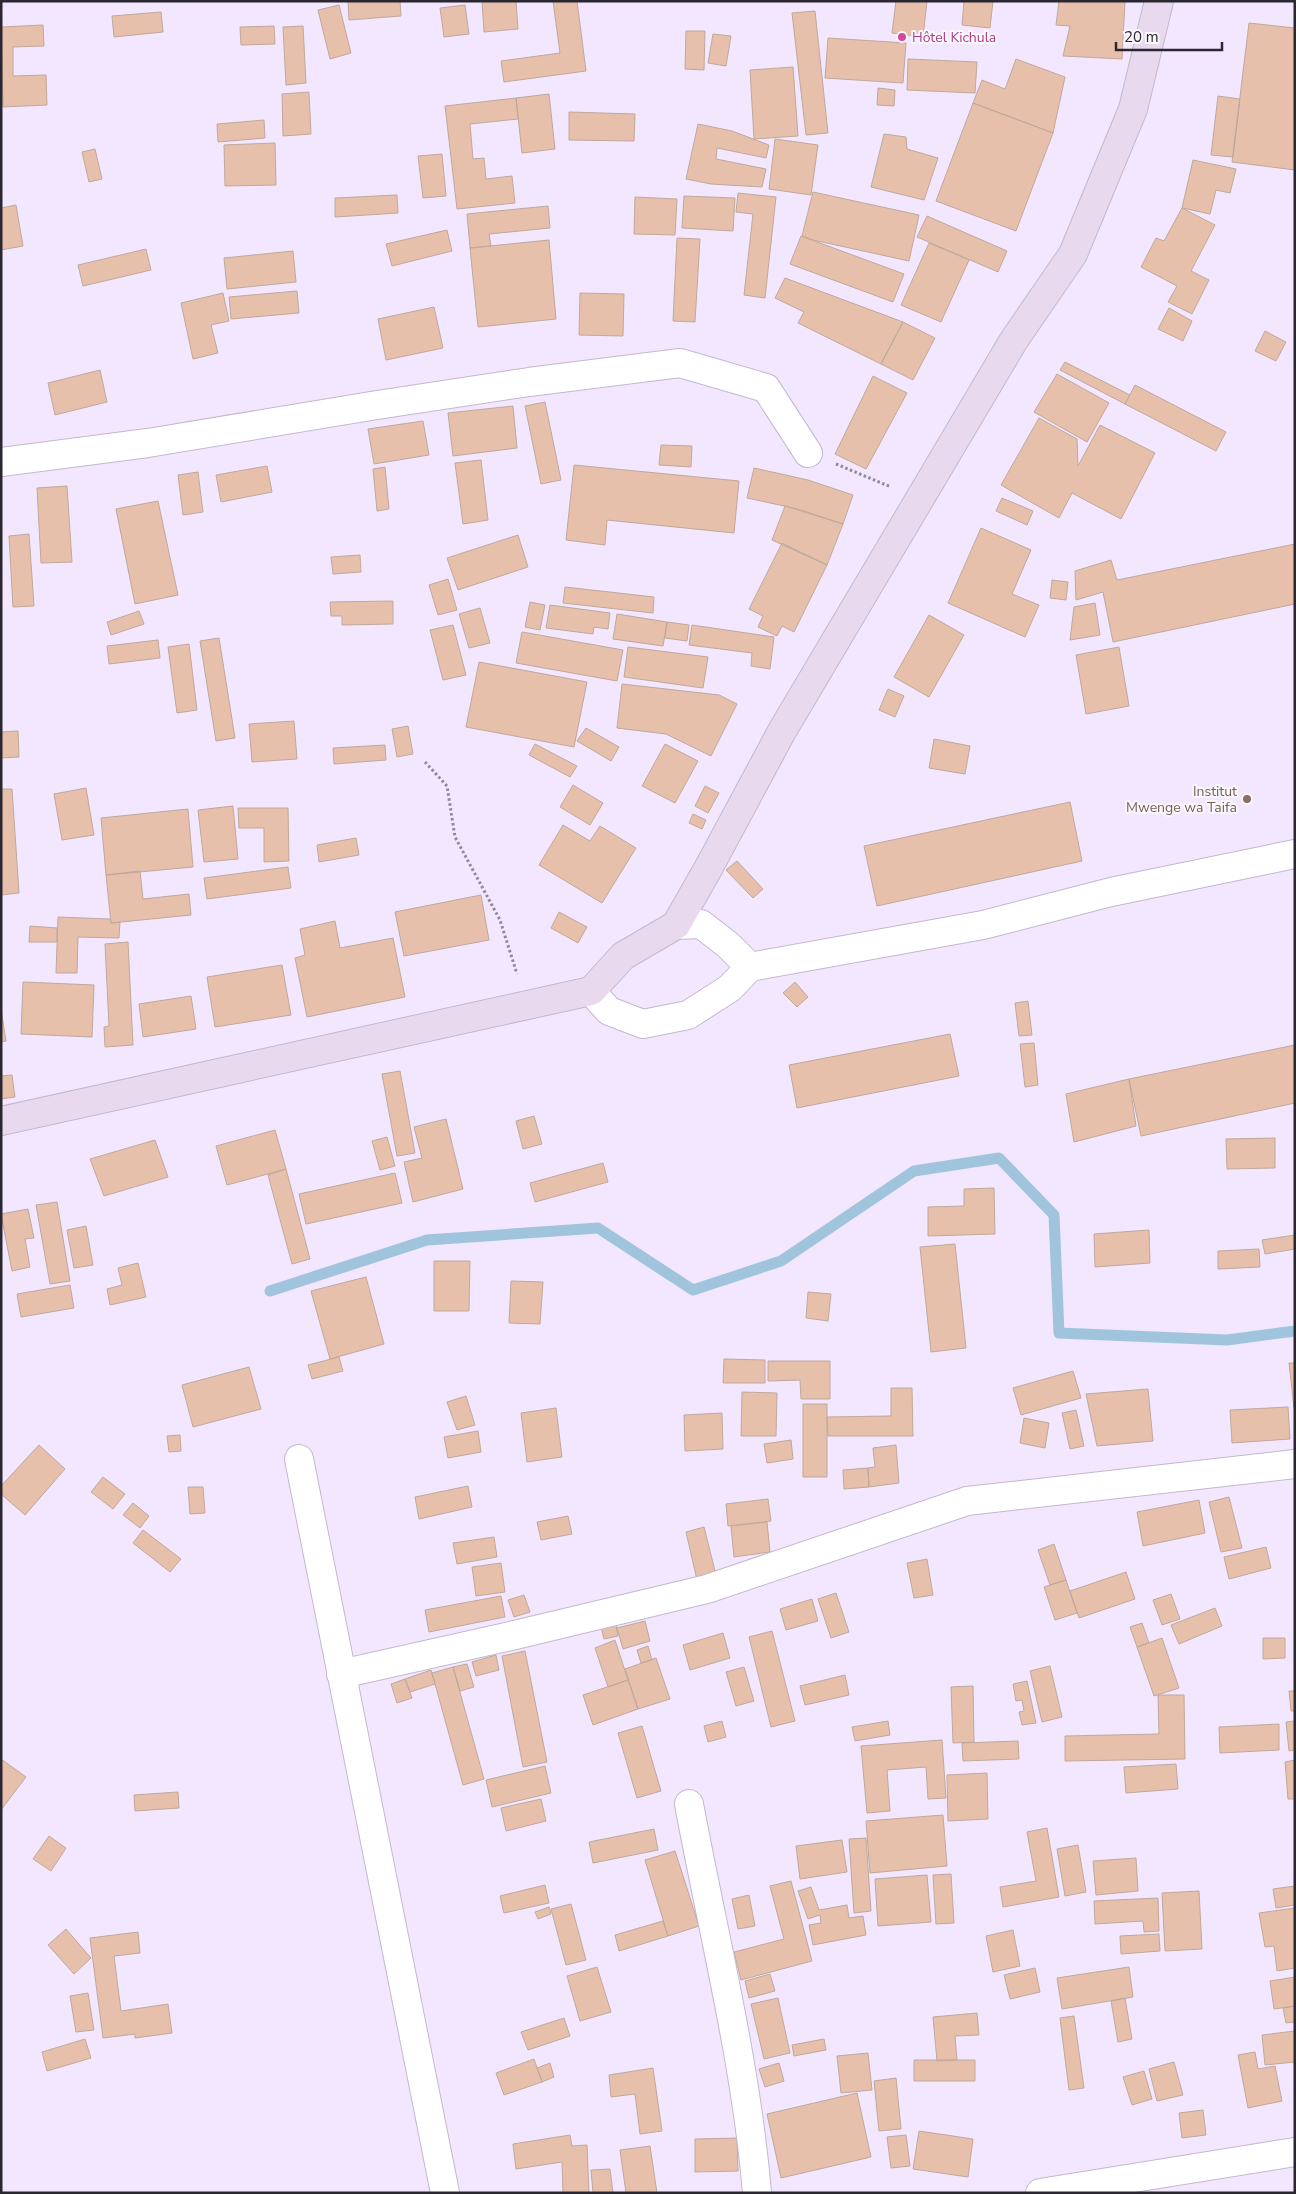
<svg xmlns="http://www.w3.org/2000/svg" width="1296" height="2194" font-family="'Nunito Sans',sans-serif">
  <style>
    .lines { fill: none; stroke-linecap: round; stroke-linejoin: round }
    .stream { stroke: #a1c4dd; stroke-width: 11 }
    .building { fill: #e7c0ac; stroke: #c0a89c }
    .street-casing { stroke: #c3b8ce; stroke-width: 30 }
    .secondary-casing { stroke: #c3b8ce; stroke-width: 30 }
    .path { stroke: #908999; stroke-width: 3; stroke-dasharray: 2.5 2.5; stroke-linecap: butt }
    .street { stroke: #fff; stroke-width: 28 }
    .secondary { stroke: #e8d9ef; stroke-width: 28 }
    .hotel-dot { fill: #d1479c; stroke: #faf8fd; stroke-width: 2 }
    .education-dot { fill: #8d6e63; stroke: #faf8fd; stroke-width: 2 }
    .labels { text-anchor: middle; stroke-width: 4; stroke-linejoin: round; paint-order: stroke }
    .hotel-label { font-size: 14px; fill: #b23c85; stroke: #faf8fd; text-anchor: start }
    .education-label { font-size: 14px; fill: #785e54; stroke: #faf8fd; text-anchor: end }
  </style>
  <rect width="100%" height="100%" fill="#f2e7fe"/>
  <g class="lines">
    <path class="stream" d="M270,1291L427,1240L598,1228L693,1290L781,1261L914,1171L999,1158L1054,1215L1059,1333L1227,1340L1295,1331"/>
  </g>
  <path class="building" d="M348,1H400L401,16L349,20Z
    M482,1H516L518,29L484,32Z
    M553,1H577L586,71L504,82L501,61L560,53Z
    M896,1H927L923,37L892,33Z
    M964,1H993L990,28L962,25Z
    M1059,1H1125L1122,59L1063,56L1070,26L1056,25Z
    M339,5L351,53L330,59L318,10Z
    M465,5L469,34L444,37L440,8Z
    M815,11L828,133L806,135L792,13Z
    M161,12L163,32L114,37L112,16Z
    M1249,23L1295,28V170L1232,162Z
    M43,25L44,46L13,47V76L46,75L47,105L3,107L1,27Z
    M274,26L275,44L241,45L240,27Z
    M303,26L306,83L286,85L283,27Z
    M686,31H705L704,70L685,69Z
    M713,34L731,36L726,66L708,63Z
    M828,38L906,43L903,83L825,78Z
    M908,59L977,62L975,93L907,90Z
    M1016,59L1065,77L1053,133L973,103L982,80L1005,89Z
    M793,67L798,136L754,139L750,70Z
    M878,88L895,90L894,106L877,105Z
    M309,92L311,134L283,136L282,94Z
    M549,94L555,149L522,153L516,98Z
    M1218,96L1240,99L1233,157L1211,155Z
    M516,98L518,119L470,124L473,159L484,158L486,179L512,176L515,203L457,209L445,106Z
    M973,103L1053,133L1016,231L936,201Z
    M569,112L635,114L634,141L569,140Z
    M264,120L265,138L218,142L217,124Z
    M698,124L732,131L769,145L766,158L717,148L716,159L766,169L762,187L711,184L686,179Z
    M884,134L906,137L907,149L938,158L924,200L871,187Z
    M775,139L818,145L811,195L769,189Z
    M275,143L276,185L225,186L224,145Z
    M95,149L102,179L89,182L82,152Z
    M442,154L446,196L423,198L418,156Z
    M1193,160L1236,169L1230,193L1216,190L1210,214L1182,208Z
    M813,192L919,215L909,261L813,240L802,236Z
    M738,193L776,197L765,298L744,295L753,214L736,212Z
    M397,195L398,213L335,217V198Z
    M684,196L735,198L733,231L682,228Z
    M635,197L677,199L675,235L634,234Z
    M16,205L23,246L1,250V208Z
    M548,206L550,228L489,234L491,246L470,248L467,214Z
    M1182,208L1215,225L1191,271L1209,280L1192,314L1168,302L1177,286L1141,267L1156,238L1164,241Z
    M927,216L1007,251L998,272L917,237Z
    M447,230L452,251L392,266L386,244Z
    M801,236L904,274L893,302L790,264Z
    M677,238L700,239L695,322L673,321Z
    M549,240L556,319L478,327L470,248Z
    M929,243L969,260L941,322L901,305Z
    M146,249L151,270L83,286L78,265Z
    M293,251L296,282L227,289L224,258Z
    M785,278L903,322L881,364L798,323L804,312L775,298Z
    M297,291L299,313L231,319L229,297Z
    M223,293L229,321L211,325L218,353L193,359L181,303Z
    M580,293L624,294L623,336L579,335Z
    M434,307L443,348L386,360L378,319Z
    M1169,308L1192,321L1183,341L1158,329Z
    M903,322L935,338L913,380L881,364Z
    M1265,331L1286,342L1276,361L1255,351Z
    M1065,362L1130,395L1125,404L1060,370Z
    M100,370L107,402L55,415L48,383Z
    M1057,374L1109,403L1087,442L1034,412Z
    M873,376L907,393L866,469L835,454Z
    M1135,385L1226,432L1216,451L1125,404Z
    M545,402L561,480L541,484L525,406Z
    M513,406L517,448L453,456L448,413Z
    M1039,418L1077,439L1078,466L1100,425L1155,453L1121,519L1072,493L1059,518L1001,485Z
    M423,421L429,455L374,464L368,429Z
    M661,445L692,446L691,467L659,465Z
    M481,460L488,520L463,524L455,463Z
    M574,465L739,481L734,533L607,520L605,545L566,540Z
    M267,466L272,492L221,502L216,475Z
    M385,467L389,509L377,511L373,469Z
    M754,468L808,480L853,495L843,524L798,509L747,498Z
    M198,472L203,512L183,515L178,475Z
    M67,486L72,562L41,563L37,488Z
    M1002,498L1033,511L1027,525L996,511Z
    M158,501L178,595L135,604L116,509Z
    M785,506L843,524L827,565L772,540Z
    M981,528L1031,550L1012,594L1039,605L1025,637L948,603Z
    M29,534L34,606L13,607L9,536Z
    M518,535L528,567L458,590L447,558Z
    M782,543L827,565L794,632L782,626L777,636L758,627L763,616L749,609Z
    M1295,544V604L1113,642L1103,592L1076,600L1075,571L1111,560L1117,580Z
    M360,555L361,572L333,574L331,557Z
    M448,579L457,610L438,615L429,585Z
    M1052,580L1068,582L1066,600L1050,598Z
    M565,587L654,597L653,613L563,603Z
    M393,601V624L342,625V616H331L330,602Z
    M530,602L545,605L540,630L525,627Z
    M1095,603L1100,635L1070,640L1074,607Z
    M550,605L610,613L608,629L594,627L593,634L546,628Z
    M480,608L490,643L469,648L459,614Z
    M139,611L144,624L111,635L107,622Z
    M617,614L667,622L663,646L613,639Z
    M929,615L964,635L929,697L894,677Z
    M667,622L689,625L687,641L665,638Z
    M453,625L466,675L443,680L430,630Z
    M692,625L774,637L770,669L751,666L752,653L689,645Z
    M522,632L623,650L617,681L516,663Z
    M219,638L235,738L216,741L200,641Z
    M158,640L160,658L109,664L107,646Z
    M189,644L197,710L177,713L168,647Z
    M628,647L708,657L703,688L624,677Z
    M1119,647L1129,706L1086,714L1076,655Z
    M479,662L587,682L574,747L466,727Z
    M622,684L719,695L737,704L711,756L666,734L617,728Z
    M888,689L904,696L895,717L879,710Z
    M294,721L297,759L252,762L249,724Z
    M408,726L413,754L397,757L392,729Z
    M586,728L619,747L611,761L577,741Z
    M18,731L19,757L1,758V732Z
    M934,739L970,746L965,774L929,768Z
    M535,744L577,766L570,777L529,755Z
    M665,744L698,761L675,803L642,786Z
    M385,745L386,760L334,764L333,748Z
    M573,785L603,803L590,825L560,807Z
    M705,786L719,793L708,813L695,806Z
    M86,788L94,835L62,840L54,794Z
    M1,789H12L19,893L1,895Z
    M1070,802L1082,861L877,906L864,846Z
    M233,806L238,859L204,862L198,810Z
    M238,808H288L289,861L264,862V828H239Z
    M188,809L193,867L106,875L101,818Z
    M693,814L706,820L702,829L689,823Z
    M563,825L590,841L600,826L636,848L602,903L539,865Z
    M356,838L359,855L319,862L317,845Z
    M737,861L763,889L753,898L726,870Z
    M288,867L291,888L207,899L204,878Z
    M140,871L143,899L189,894L191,915L111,923L106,875Z
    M481,895L489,940L404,956L395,912Z
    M559,912L587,927L578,943L551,928Z
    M58,917L110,919L111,923L120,922L119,938L78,937L77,973H56Z
    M335,921L340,948L393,938L405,997L307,1017L295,958L305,955L300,929Z
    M30,926L57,928V942H29Z
    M128,942L133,1045L105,1047L104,1027L109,1026L105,944Z
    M282,965L291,1015L215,1027L207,977Z
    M23,982L94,985L92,1037L21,1034Z
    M795,982L808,997L797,1007L783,993Z
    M191,996L196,1029L143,1037L139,1004Z
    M1028,1001L1032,1035L1019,1036L1015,1003Z
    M1,1009L6,1041L1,1042Z
    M950,1034L959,1076L797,1108L789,1065Z
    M1034,1043L1038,1085L1025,1087L1020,1044Z
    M1295,1045V1103L1141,1136L1129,1079Z
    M400,1071L415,1153L397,1156L382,1074Z
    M12,1075L15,1097L1,1099V1076Z
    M1129,1079L1136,1126L1074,1142L1066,1094Z
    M534,1116L542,1144L523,1149L516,1121Z
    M446,1119L463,1189L413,1202L404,1162L422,1158L414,1127Z
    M275,1130L286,1169L227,1185L216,1146Z
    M387,1137L395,1166L380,1170L372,1141Z
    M1275,1138V1168L1227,1169L1226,1139Z
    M155,1140L168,1177L104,1196L90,1159Z
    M603,1163L608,1182L535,1202L530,1183Z
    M286,1169L310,1259L292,1264L268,1175Z
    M395,1173L402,1203L306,1224L299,1194Z
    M994,1188L995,1234L928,1236V1207L964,1206V1189Z
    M57,1202L70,1281L50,1284L36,1205Z
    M28,1209L34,1238L25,1239L30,1267L12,1271L1,1214Z
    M86,1226L93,1265L74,1268L67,1230Z
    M1149,1230L1150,1263L1095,1267L1094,1234Z
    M1295,1235V1249L1265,1254L1262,1240Z
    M955,1244L966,1348L931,1352L920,1247Z
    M1259,1249L1260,1267L1218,1269V1251Z
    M434,1261H470L469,1311H434Z
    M138,1263L146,1297L110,1305L107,1289L122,1285L118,1268Z
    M366,1277L384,1344L330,1359L311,1291Z
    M511,1281L543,1282L540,1324L509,1323Z
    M70,1285L74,1308L21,1317L17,1294Z
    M808,1292L831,1294L828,1321L806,1318Z
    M339,1357L343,1371L312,1379L308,1365Z
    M724,1359L765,1360V1383H723Z
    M768,1361H830V1399H801L800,1380L768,1381Z
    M1289,1363H1295V1408H1294Z
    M249,1367L261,1409L193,1427L182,1385Z
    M1073,1371L1081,1398L1021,1415L1013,1388Z
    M891,1388H912L913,1436H828L827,1417L891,1416Z
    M1148,1389L1153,1441L1097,1446L1086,1394Z
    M742,1392L777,1393L776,1436H741Z
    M466,1396L475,1425L457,1430L447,1402Z
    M803,1404H827V1477H803Z
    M1288,1407L1290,1439L1232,1443L1230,1410Z
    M556,1408L562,1457L527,1462L521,1413Z
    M1076,1410L1084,1446L1070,1449L1062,1413Z
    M722,1413L723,1449L685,1451L684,1415Z
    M1024,1418L1049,1423L1045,1448L1020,1443Z
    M478,1431L481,1452L448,1458L444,1437Z
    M180,1435L181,1451L169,1452L167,1436Z
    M791,1440L793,1459L767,1463L764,1444Z
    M39,1445L65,1469L25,1515L1,1494V1486Z
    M896,1445L899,1483L869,1487L868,1468L875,1467L873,1448Z
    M868,1468L869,1487L844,1489L843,1470Z
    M103,1477L125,1494L113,1509L91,1492Z
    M468,1486L472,1507L419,1519L415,1497Z
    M188,1487H203L205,1513L190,1514Z
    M1229,1497L1242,1548L1221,1552L1209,1502Z
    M768,1499L771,1521L728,1526L726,1504Z
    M1199,1500L1205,1533L1143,1546L1137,1512Z
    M133,1503L149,1516L140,1528L123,1515Z
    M568,1516L572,1534L541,1540L537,1522Z
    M767,1522L770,1552L734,1557L731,1526Z
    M704,1527L716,1575L697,1580L686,1532Z
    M143,1530L181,1559L170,1572L133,1543Z
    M494,1537L497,1557L457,1564L453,1543Z
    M1054,1544L1066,1580L1050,1585L1038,1550Z
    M1266,1547L1271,1568L1229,1579L1224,1557Z
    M927,1559L933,1595L914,1598L907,1563Z
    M501,1563L505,1592L476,1596L472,1567Z
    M1126,1572L1135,1599L1079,1618L1070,1591Z
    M1066,1580L1077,1613L1055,1620L1044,1587Z
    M836,1593L849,1632L831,1638L818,1599Z
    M1171,1594L1180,1619L1162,1625L1153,1600Z
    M524,1595L530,1612L514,1617L508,1600Z
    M501,1596L505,1617L429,1632L425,1610Z
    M812,1599L818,1621L786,1630L780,1609Z
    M1215,1608L1222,1626L1179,1644L1171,1625Z
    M645,1621L650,1641L623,1649L617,1628Z
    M1142,1623L1149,1643L1137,1647L1130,1627Z
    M616,1624L618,1636L604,1639L601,1627Z
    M772,1631L795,1721L771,1727L749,1637Z
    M723,1633L730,1658L690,1670L683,1645Z
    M1162,1638L1179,1688L1154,1696L1137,1647Z
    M1263,1638H1285V1658L1263,1659Z
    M615,1640L628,1680L608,1687L595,1648Z
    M648,1646L652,1660L641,1663L637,1650Z
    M525,1651L547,1762L523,1767L502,1656Z
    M496,1655L499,1670L476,1676L472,1662Z
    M656,1658L670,1699L638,1709L625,1669Z
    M467,1664L474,1687L460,1691L453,1667Z
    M1050,1666L1062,1717L1042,1722L1030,1671Z
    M453,1667L484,1779L463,1785L432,1673Z
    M744,1667L754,1701L736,1706L726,1672Z
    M431,1670L435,1684L410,1692L405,1679Z
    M845,1675L849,1695L805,1705L800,1686Z
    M405,1679L412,1698L397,1703L391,1684Z
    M628,1680L638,1709L593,1725L583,1695Z
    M1027,1681L1036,1723L1022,1725L1019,1712L1024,1711L1022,1700L1016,1701L1013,1684Z
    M973,1686L974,1742L953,1743L951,1687Z
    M1289,1691H1295V1711H1291Z
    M1158,1695H1184L1185,1759L1065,1761V1736L1159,1734Z
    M722,1721L726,1737L708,1742L704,1726Z
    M888,1721L890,1735L855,1741L852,1727Z
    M1295,1721V1750L1289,1751L1286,1722Z
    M1279,1724V1750L1220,1753L1219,1727Z
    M642,1726L661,1791L637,1798L618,1733Z
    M942,1740L946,1798L928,1799L926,1767L887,1770L890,1811L867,1813L861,1746Z
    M1018,1741L1019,1759L963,1761L962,1743Z
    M1,1759L26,1777L1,1810Z
    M1295,1760V1799H1288L1285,1762Z
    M1176,1764L1178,1789L1126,1793L1124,1767Z
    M545,1766L551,1793L492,1807L486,1780Z
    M987,1773L988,1819L948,1821L947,1775Z
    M178,1792L179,1808L135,1811L134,1795Z
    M541,1799L546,1821L506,1831L501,1808Z
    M943,1815L947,1866L870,1873L866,1821Z
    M1047,1828L1059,1897L1003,1907L1000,1887L1036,1881L1027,1832Z
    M654,1829L658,1850L593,1863L589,1842Z
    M49,1836L66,1848L51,1871L33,1859Z
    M866,1838L871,1911L854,1913L849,1839Z
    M842,1840L847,1872L800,1879L796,1846Z
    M1078,1845L1086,1892L1065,1896L1057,1849Z
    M675,1851L699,1926L668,1936L645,1860Z
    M1136,1858L1138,1891L1096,1895L1093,1861Z
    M951,1874L954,1923L936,1924L933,1875Z
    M927,1875L931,1922L878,1926L875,1879Z
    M791,1881L812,1961L741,1980L734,1952L784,1939L770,1886Z
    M545,1885L549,1903L504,1913L500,1896Z
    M1295,1886V1905L1276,1908L1273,1889Z
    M811,1887L819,1910L847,1905L849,1918L863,1916L866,1935L813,1945L809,1925L821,1923L820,1915L808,1919L798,1891Z
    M1199,1891L1202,1949L1165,1951L1162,1893Z
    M749,1895L755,1926L738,1929L732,1899Z
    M1158,1898L1159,1931L1144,1932L1143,1921L1095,1924L1094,1901Z
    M571,1904L586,1960L566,1965L551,1909Z
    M549,1907L551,1914L538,1919L535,1912Z
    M1295,1908V1968L1277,1971L1274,1946L1265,1947L1259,1913Z
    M663,1921L668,1936L619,1951L615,1935Z
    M66,1929L91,1958L74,1974L48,1945Z
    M1013,1930L1020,1966L993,1972L986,1936Z
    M138,1932L140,1953L114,1956L121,2011L168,2004L172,2033L135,2038V2034L103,2038L90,1938Z
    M1159,1934L1160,1951L1121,1954L1120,1936Z
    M597,1967L611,2012L580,2021L567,1976Z
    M1129,1967L1133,1997L1062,2009L1057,1978Z
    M1035,1968L1040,1992L1010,1999L1004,1975Z
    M770,1974L775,1991L749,1998L745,1981Z
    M1295,1977V2006L1274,2009L1270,1981Z
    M88,1993L94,2030L76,2032L70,1996Z
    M778,1998L790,2053L764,2059L751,2004Z
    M1125,1998L1132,2039L1118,2042L1111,2001Z
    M1295,2006V2022L1286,2023L1283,2008Z
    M977,2013L979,2035L955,2036L957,2060L937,2061L933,2017Z
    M1074,2016L1084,2088L1069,2090L1060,2018Z
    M564,2018L570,2036L528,2050L521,2032Z
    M1295,2031V2062L1265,2065L1262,2035Z
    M85,2039L91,2058L47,2071L42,2052Z
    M824,2039L826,2050L794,2056L792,2045Z
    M1255,2052L1258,2069L1275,2066L1282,2101L1248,2108L1238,2055Z
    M868,2053L872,2090L841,2093L837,2056Z
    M534,2059L542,2082L504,2095L496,2073Z
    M914,2060H975V2081H914Z
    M1174,2062L1183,2095L1157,2101L1149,2069Z
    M550,2063L554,2077L542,2082L537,2068Z
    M779,2063L784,2081L765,2087L759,2069Z
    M653,2068L662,2131L640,2134L635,2094L611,2097L609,2075Z
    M1144,2071L1152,2099L1132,2105L1123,2077Z
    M896,2078L901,2129L879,2131L874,2081Z
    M857,2093L871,2157L781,2178L767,2114Z
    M1203,2110L1206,2135L1182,2138L1179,2113Z
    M919,2131L973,2139L968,2177L913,2169Z
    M570,2135L572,2146L587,2145L589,2193H563L562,2162L516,2169L513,2144Z
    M906,2135L910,2166L891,2168L887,2137Z
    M737,2138L738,2171L695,2172V2139Z
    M650,2146L657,2193H626L620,2150Z
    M610,2169L613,2193H593L591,2170Z"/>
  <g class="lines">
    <defs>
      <path id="street" d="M1,462L148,443L377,405L529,382L680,363L766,388L808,453
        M750,967L983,925L1111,892L1295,854
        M591,991L609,1011L643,1024L688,1015L730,988L750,967L728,945L701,924L676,925
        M299,1459L445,2193
        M341,1674L515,1635L707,1589L967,1501L1295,1464
        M689,1804C713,1933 746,2062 757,2193
        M1040,2193L1295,2152"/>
      <path id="secondary" d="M1,1121L591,991L623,956L676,925L709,867L782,731L1014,340L1073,254L1133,109L1159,1"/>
    </defs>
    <use href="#street" class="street-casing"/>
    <use href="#secondary" class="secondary-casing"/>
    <path class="path" d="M836,464L891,487
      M425,762L447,786L455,837L500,920L517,974"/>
    <use href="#street" class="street"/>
    <use href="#secondary" class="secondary"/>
  </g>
  <circle class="hotel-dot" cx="902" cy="37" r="5"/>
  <circle class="education-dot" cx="1247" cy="799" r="5"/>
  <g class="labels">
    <g class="hotel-label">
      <text x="912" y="42">Hôtel Kichula</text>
    </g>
    <g class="education-label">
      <text x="1237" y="796">Institut<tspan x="1237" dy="16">Mwenge wa Taifa</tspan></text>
    </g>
  </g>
  <rect width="1296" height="2194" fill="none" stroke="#2b2730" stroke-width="5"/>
  <path d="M1116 42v8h106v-8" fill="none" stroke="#2b2730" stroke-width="2.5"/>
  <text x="1124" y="42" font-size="15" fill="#2b2730" stroke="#faf8fd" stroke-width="4" paint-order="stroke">20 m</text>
</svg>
